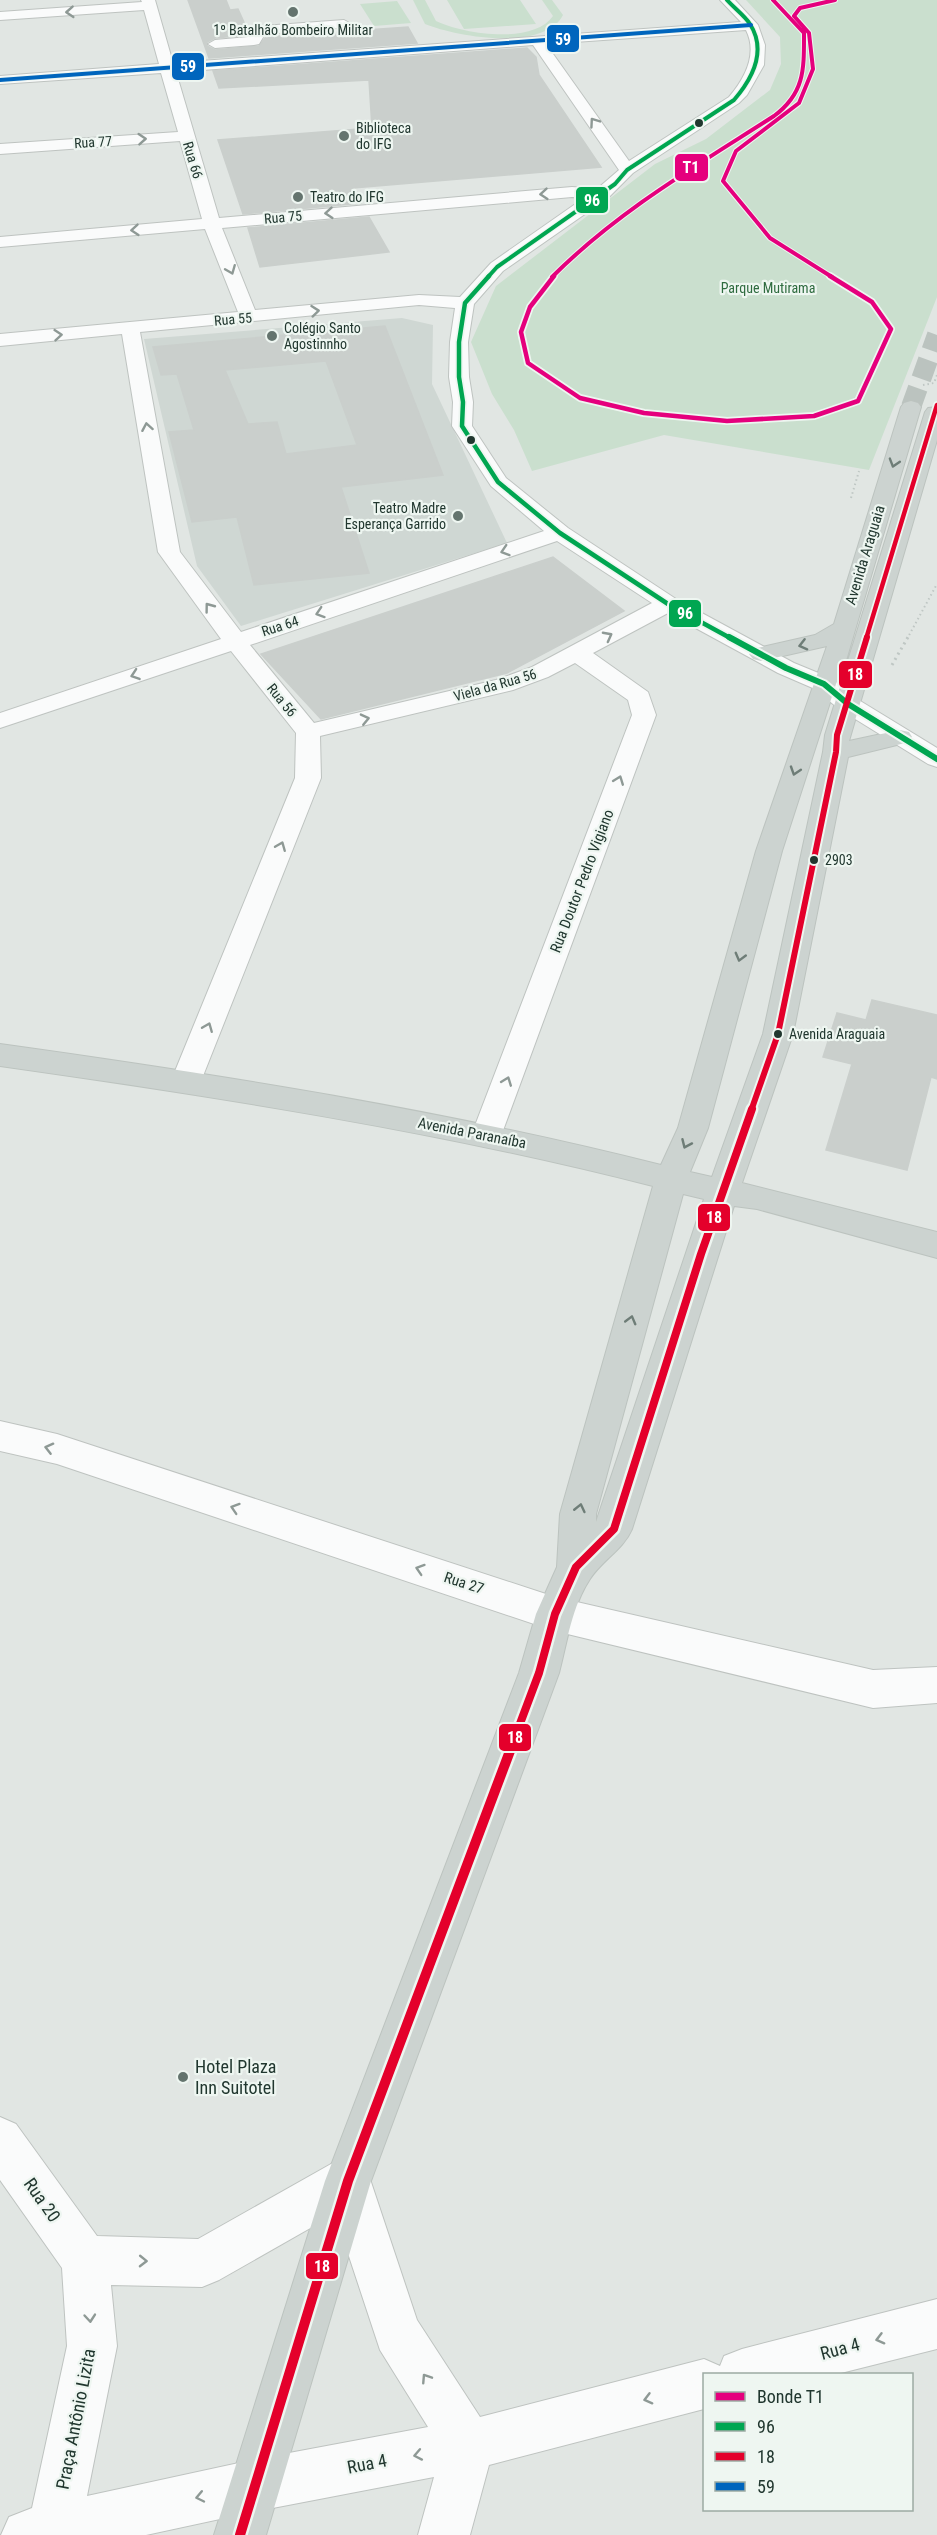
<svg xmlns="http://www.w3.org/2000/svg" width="937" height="2535" font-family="'Roboto Condensed',sans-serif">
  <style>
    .built { fill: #cfd7d3 }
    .green { fill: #cadfce }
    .building { fill: #cacfcc; stroke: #cacfcc; stroke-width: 1.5; fill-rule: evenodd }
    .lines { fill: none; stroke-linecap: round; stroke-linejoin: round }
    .major-tunnel { stroke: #bbc3bf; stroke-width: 20; stroke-dasharray: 20 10; stroke-linecap: butt }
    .minor-casing { stroke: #bec3c0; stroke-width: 2 }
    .major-casing { stroke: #bcc3bf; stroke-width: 2 }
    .path-far1 { stroke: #bfc7c4; stroke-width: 2; stroke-dasharray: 1.5 3; stroke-linecap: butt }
    .path { stroke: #bfc7c4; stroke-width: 3; stroke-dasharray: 2 4; stroke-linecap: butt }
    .minor { fill: #fafbfb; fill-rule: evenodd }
    .major { fill: #ccd3d0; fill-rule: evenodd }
    .bus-1-far2-casing { stroke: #eef6f1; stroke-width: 6 }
    .bus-1-far1-casing { stroke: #eef6f1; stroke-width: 8 }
    .bus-1-casing { stroke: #eef6f1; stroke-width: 10 }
    .bus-2-far3-casing { stroke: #eef6f1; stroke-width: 8 }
    .bus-2-far2-casing { stroke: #eef6f1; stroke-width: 10 }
    .bus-2-far1-casing { stroke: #eef6f1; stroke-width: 13 }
    .bus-2-casing { stroke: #eef6f1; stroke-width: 15 }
    .bus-3-casing { stroke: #eef6f1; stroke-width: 6 }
    .bus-1-far2 { stroke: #00a651; stroke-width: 4 }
    .bus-1-far1 { stroke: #00a651; stroke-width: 4.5 }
    .bus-1 { stroke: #00a651; stroke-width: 6 }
    .bus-2-far3 { stroke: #e4002b; stroke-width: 4.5 }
    .bus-2-far2 { stroke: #e4002b; stroke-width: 6 }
    .bus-2-far1 { stroke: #e4002b; stroke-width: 8 }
    .bus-2 { stroke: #e4002b; stroke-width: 10 }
    .bus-3 { stroke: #0065bd; stroke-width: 4 }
    .tram-1-far1-casing { stroke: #eef6f1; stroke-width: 6 }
    .tram-1-casing { stroke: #eef6f1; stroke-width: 8 }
    .tram-1-far1 { stroke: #e5007d; stroke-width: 4 }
    .tram-1 { stroke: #e5007d; stroke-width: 4.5 }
    .oneway { stroke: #8e9995 }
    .oneway2 { stroke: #6e7d77 }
    .poi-dot { fill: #64746e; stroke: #eef6f1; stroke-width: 2 }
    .bus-dot { fill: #21372f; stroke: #eef6f1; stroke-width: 2 }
    .labels { text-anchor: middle; stroke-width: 4.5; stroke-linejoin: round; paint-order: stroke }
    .far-poi-label { font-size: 14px; fill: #21372f; stroke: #eef6f1; text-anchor: start }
    .far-street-label { font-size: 14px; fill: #21372f; stroke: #eef6f1 }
    .far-park-label { font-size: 14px; fill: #2e6b3f; stroke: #eef6f1 }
    .bus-label { font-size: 14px; fill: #21372f; stroke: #eef6f1; text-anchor: start }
    .street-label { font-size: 15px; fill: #21372f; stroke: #eef6f1 }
    .near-poi-label { font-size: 18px; fill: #21372f; stroke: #eef6f1; text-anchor: start }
    .near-street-label { font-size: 18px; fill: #21372f; stroke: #eef6f1 }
    .line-badge { stroke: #eef6f1; stroke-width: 2 }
    .badge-label { font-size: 16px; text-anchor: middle; font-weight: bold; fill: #fff }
  </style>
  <rect width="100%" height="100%" fill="#e1e6e3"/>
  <path class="built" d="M402,318L433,325L432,384L507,543L241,626L197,566L144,339Z"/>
  <path class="green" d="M413,0H425L436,21C463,34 533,45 553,16L542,0H552L563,15C544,52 457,37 425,24Z
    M447,0H520L536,24L464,29Z
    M746,0H937V297L869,470L664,435L532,471L514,430L492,394L471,342L496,286L655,164L706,139L770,90L781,64L780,37Z
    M397,1L411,23L374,26L360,4Z"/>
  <path class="building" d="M188,0H226L230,10L238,9L248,31L247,35L215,38L207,42V46L215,50L259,46L266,37L408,27L417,43L209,58Z
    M527,48L536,57L539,75L601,167L353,188L361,203L243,214L218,140L372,128L369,80L219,88L213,71Z
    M369,217L389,252L260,267L248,228Z
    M385,326L443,475L341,487L369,573L254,585L237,517L192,522L169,432L194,430L177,374L161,375L153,347ZM326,361L357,445L286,454L277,422L248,424L225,370Z
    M553,557L624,611L507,673L321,719L261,654Z
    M872,1000L937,1015V1079L931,1077L907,1170L826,1150L852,1064L823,1057L837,1013L866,1020Z"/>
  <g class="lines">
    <path class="major-tunnel" d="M911,407L937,335"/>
    <defs>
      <path id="minor" d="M141,0H155L173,63L741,22L720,0H735L758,25L765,45L764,65L747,95L739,103L633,173L608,198L503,271L474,304L468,342L469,377L473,402L472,426L506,478L568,528L676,599L794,663L833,679L857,699L937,748V767L928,764L839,709L815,689L778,673L668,613L593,653L648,692L656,715L501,1136L497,1144L486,1147L475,1144L471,1136L632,715L628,700L575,663L548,677L513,690L320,736L321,778L201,1081L197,1089L186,1092L175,1089L171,1081L295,778L296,733L231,651L0,728V713L221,639L158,552L122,334L0,346V334L238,312L205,229L0,247V237L202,219L180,141L0,154V144L178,132L161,73L0,84V76L159,64L144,10L0,20V12L142,2ZM746,30C758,54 745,78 729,97L629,161L546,44ZM533,45L619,170L597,189L572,187L219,218L176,72ZM572,197L584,198L491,263L460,297L419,295L255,310L222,228ZM419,305L455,308L450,342L449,377L453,402L452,426L491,486L544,531L241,632L180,552L140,332ZM557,541L652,603L532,667L496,680L314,723L250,645Z
        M344,20L351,24L349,27L265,34L259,44L254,45L215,48L208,44L215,40L248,37L252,29L263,26Z
        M0,1421L57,1434L555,1597L873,1670L937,1667V1703L873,1708L555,1631L57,1464L0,1451Z
        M0,2117L16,2124L97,2236L198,2239L331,2164L348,2158L365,2164L417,2320L480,2417L704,2359L720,2366L724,2356L742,2349L937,2299V2349L837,2374H704V2409L489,2465L470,2535H418L434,2477L257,2511L146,2535H1L9,2517L32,2508L67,2346L62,2268L0,2180ZM335,2214L380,2350L428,2427L257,2459L87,2496L117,2346L111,2285L202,2287L219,2280Z"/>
      <path id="major" d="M911,401L918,403L921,407L845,664L836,684L782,851L708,1128L690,1172L712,1177L763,1034L823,752L825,735L925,412L928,408L937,407V440L849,741L900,730L909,732L912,737L909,742L848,757L793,1034L742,1183L937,1232V1258L757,1209L734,1206L632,1529C623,1550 602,1560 590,1579C572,1606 567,1642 559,1673L371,2181L266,2535H214L325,2181L519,1673L536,1614L557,1567L560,1514L653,1186C438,1131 219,1097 0,1066V1044C222,1075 444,1110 661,1165L678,1128L756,851L827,646L761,661L753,659L749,654L753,649L815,635L834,624L901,407L904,403ZM683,1194L704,1199L596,1522V1514Z"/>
    </defs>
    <use href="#minor" class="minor-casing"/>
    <use href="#major" class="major-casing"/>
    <path class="path-far1" d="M923,385L934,383L937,375
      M851,498L859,471
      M907,639L937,584"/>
    <path class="path" d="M892,665L908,637"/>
    <use href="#minor" class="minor"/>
    <use href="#major" class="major"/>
    <defs>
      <path id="bus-1-far2" d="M488,277L497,267L615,184L627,170L734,100C753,78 767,51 750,24C744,15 734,8 727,0"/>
      <path id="bus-1-far1" d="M489,276L465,303L459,342V377L463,402L462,426L498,482L560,533L668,604L732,639"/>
      <path id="bus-1" d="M729,637L786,668L824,684L848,704L937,759"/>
      <path id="bus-2-far3" d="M866,639L937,405"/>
      <path id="bus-2-far2" d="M751,1111L778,1034L836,752L837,735L867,637"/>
      <path id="bus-2-far1" d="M518,1729L539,1673L555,1614L576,1567L614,1529L701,1254L752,1109"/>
      <path id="bus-2" d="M240,2535L348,2181L519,1727"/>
      <path id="bus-3" d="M0,80L751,25"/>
    </defs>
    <use href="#bus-1-far2" class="bus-1-far2-casing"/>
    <use href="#bus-1-far1" class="bus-1-far1-casing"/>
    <use href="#bus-1" class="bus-1-casing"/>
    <use href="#bus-2-far3" class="bus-2-far3-casing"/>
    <use href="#bus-2-far2" class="bus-2-far2-casing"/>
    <use href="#bus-2-far1" class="bus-2-far1-casing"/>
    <use href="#bus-2" class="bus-2-casing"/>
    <use href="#bus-3" class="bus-3-casing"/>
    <use href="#bus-1-far2" class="bus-1-far2"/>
    <use href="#bus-1-far1" class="bus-1-far1"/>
    <use href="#bus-1" class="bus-1"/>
    <use href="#bus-2-far3" class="bus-2-far3"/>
    <use href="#bus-2-far2" class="bus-2-far2"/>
    <use href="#bus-2-far1" class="bus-2-far1"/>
    <use href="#bus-2" class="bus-2"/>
    <use href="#bus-3" class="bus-3"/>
    <defs>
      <path id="tram-1-far1" d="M552,277C618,211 696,166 774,116C805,93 804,69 804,33L773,0
        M832,277L770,238L723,181L736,151L799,103L813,69L809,33L794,16L800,8L835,0"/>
      <path id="tram-1" d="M554,276L530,307L521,332L528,363L580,398L644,413L727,421L814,416L858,401L891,329L872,302L830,276"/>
    </defs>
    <use href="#tram-1-far1" class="tram-1-far1-casing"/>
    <use href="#tram-1" class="tram-1-casing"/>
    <use href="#tram-1-far1" class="tram-1-far1"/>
    <use href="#tram-1" class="tram-1"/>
  </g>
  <defs><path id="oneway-chevron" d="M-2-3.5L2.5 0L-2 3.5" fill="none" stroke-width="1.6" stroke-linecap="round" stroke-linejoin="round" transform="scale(1.5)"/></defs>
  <g class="oneway">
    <use href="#oneway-chevron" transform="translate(70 12) rotate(176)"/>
    <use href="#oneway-chevron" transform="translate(594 122) rotate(-125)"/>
    <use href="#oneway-chevron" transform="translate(142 139) rotate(-4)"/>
    <use href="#oneway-chevron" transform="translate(544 194) rotate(175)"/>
    <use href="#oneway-chevron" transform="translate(329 213) rotate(175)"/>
    <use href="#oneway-chevron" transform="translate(135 230) rotate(175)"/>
    <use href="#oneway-chevron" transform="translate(231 270) rotate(68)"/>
    <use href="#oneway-chevron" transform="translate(315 311) rotate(-6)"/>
    <use href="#oneway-chevron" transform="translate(58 335) rotate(-5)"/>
    <use href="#oneway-chevron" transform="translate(147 427) rotate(-100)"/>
    <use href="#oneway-chevron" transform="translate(505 551) rotate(162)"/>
    <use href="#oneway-chevron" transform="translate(209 607) rotate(-127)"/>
    <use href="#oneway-chevron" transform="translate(320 613) rotate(162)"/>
    <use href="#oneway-chevron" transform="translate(608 636) rotate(-28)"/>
    <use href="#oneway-chevron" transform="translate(135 675) rotate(161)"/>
    <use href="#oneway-chevron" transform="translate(365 719) rotate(-13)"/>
    <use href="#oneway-chevron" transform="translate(619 780) rotate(-69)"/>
    <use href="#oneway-chevron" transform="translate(281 846) rotate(-68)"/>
    <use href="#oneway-chevron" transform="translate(208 1027) rotate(-68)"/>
    <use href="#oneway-chevron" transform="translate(507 1081) rotate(-69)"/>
    <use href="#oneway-chevron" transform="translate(49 1448) rotate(-166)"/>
    <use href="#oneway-chevron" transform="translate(235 1508) rotate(-162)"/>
    <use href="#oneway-chevron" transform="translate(420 1569) rotate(-162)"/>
    <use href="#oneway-chevron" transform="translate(143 2261) rotate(1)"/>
    <use href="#oneway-chevron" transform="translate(90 2318) rotate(85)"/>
    <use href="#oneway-chevron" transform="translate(880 2339) rotate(165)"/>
    <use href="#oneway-chevron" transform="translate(426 2378) rotate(-123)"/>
    <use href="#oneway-chevron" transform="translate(648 2399) rotate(165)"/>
    <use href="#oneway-chevron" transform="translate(418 2455) rotate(169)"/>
    <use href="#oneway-chevron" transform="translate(200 2497) rotate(168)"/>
  </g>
  <g class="oneway2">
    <use href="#oneway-chevron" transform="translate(894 463) rotate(107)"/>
    <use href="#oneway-chevron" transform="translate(803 645) rotate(166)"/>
    <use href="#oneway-chevron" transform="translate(795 771) rotate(108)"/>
    <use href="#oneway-chevron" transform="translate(740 957) rotate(105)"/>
    <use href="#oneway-chevron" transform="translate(686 1144) rotate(114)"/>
    <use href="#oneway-chevron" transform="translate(631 1320) rotate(-75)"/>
    <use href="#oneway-chevron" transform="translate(580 1508) rotate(-77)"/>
  </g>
  <g class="poi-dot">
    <circle cx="293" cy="12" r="6"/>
    <circle cx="344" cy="136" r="6"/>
    <circle cx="298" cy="197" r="6"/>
    <circle cx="272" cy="336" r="6"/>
    <circle cx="458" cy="516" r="6"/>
    <circle cx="183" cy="2077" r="6"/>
  </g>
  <g class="bus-dot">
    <circle cx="699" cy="123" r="5"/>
    <circle cx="471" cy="440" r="5"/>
    <circle cx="814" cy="860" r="5"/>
    <circle cx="778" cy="1034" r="5"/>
  </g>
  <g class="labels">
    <g class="far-poi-label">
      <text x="293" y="35" text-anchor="middle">1º Batalhão Bombeiro Militar</text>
      <text x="356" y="133">Biblioteca<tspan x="356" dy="16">do IFG</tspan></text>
      <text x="310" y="202">Teatro do IFG</text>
      <text x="284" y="333">Colégio Santo<tspan x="284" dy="16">Agostinnho</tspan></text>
      <text x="446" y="513" text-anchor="end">Teatro Madre<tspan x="446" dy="16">Esperança Garrido</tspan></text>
    </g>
    <g class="far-street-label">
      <text transform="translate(93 142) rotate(-4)" y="5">Rua 77</text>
      <text transform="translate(193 160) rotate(73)" y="5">Rua 66</text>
      <text transform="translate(283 217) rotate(-5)" y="5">Rua 75</text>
      <text transform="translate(233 319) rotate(-5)" y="5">Rua 55</text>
      <text transform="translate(280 626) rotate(-18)" y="5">Rua 64</text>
      <text transform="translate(495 685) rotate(-16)" y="5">Viela da Rua 56</text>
      <text transform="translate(282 700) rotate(51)" y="5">Rua 56</text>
    </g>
    <g class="far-park-label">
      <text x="768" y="293">Parque Mutirama</text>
    </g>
    <g class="bus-label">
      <text x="825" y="865">2903</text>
      <text x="789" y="1039">Avenida Araguaia</text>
    </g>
    <g class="street-label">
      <text transform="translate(865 555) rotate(-73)" y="5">Avenida Araguaia</text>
      <text transform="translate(582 881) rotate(-69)" y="5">Rua Doutor Pedro Vigiano</text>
      <text transform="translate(472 1133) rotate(11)" y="5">Avenida Paranaíba</text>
      <text transform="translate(464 1583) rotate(18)" y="5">Rua 27</text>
    </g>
    <g class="near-poi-label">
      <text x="195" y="2073">Hotel Plaza<tspan x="195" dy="21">Inn Suitotel</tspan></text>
    </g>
    <g class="near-street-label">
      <text transform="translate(42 2200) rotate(55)" y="6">Rua 20</text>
      <text transform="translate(840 2349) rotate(-15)" y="6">Rua 4</text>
      <text transform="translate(76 2419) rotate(-79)" y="6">Praça Antônio Lizita</text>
      <text transform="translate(367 2464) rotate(-11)" y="6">Rua 4</text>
    </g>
  </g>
  <g class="line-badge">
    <rect x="546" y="24" width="34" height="29" rx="6" fill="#0065bd"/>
    <rect x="171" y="52" width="34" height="29" rx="6" fill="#0065bd"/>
    <rect x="674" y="153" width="35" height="29" rx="6" fill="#e5007d"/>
    <rect x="575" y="186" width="34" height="28" rx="6" fill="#00a651"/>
    <rect x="668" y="599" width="34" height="29" rx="6" fill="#00a651"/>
    <rect x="838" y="660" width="35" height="29" rx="6" fill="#e4002b"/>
    <rect x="697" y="1203" width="34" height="29" rx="6" fill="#e4002b"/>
    <rect x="498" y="1723" width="34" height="29" rx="6" fill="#e4002b"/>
    <rect x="305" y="2252" width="34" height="28" rx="6" fill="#e4002b"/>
  </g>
  <g class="badge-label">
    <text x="563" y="45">59</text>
    <text x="188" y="72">59</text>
    <text x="691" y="173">T1</text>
    <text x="592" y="206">96</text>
    <text x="685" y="619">96</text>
    <text x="855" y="680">18</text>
    <text x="714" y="1223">18</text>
    <text x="515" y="1743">18</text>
    <text x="322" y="2272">18</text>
  </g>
  <rect x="703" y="2373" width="210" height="138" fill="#eef6f1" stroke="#9caaa3" stroke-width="1.5"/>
  <rect x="715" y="2392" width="30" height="9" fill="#e5007d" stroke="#9caaa3" stroke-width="1.5"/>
  <text x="757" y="2403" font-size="18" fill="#21372f">Bonde T1</text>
  <rect x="715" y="2422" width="30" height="9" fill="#00a651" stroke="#9caaa3" stroke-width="1.5"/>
  <text x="757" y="2433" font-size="18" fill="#21372f">96</text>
  <rect x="715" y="2452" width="30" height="9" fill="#e4002b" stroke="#9caaa3" stroke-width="1.5"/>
  <text x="757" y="2463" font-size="18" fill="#21372f">18</text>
  <rect x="715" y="2482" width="30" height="9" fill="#0065bd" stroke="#9caaa3" stroke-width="1.5"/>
  <text x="757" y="2493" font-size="18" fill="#21372f">59</text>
</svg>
